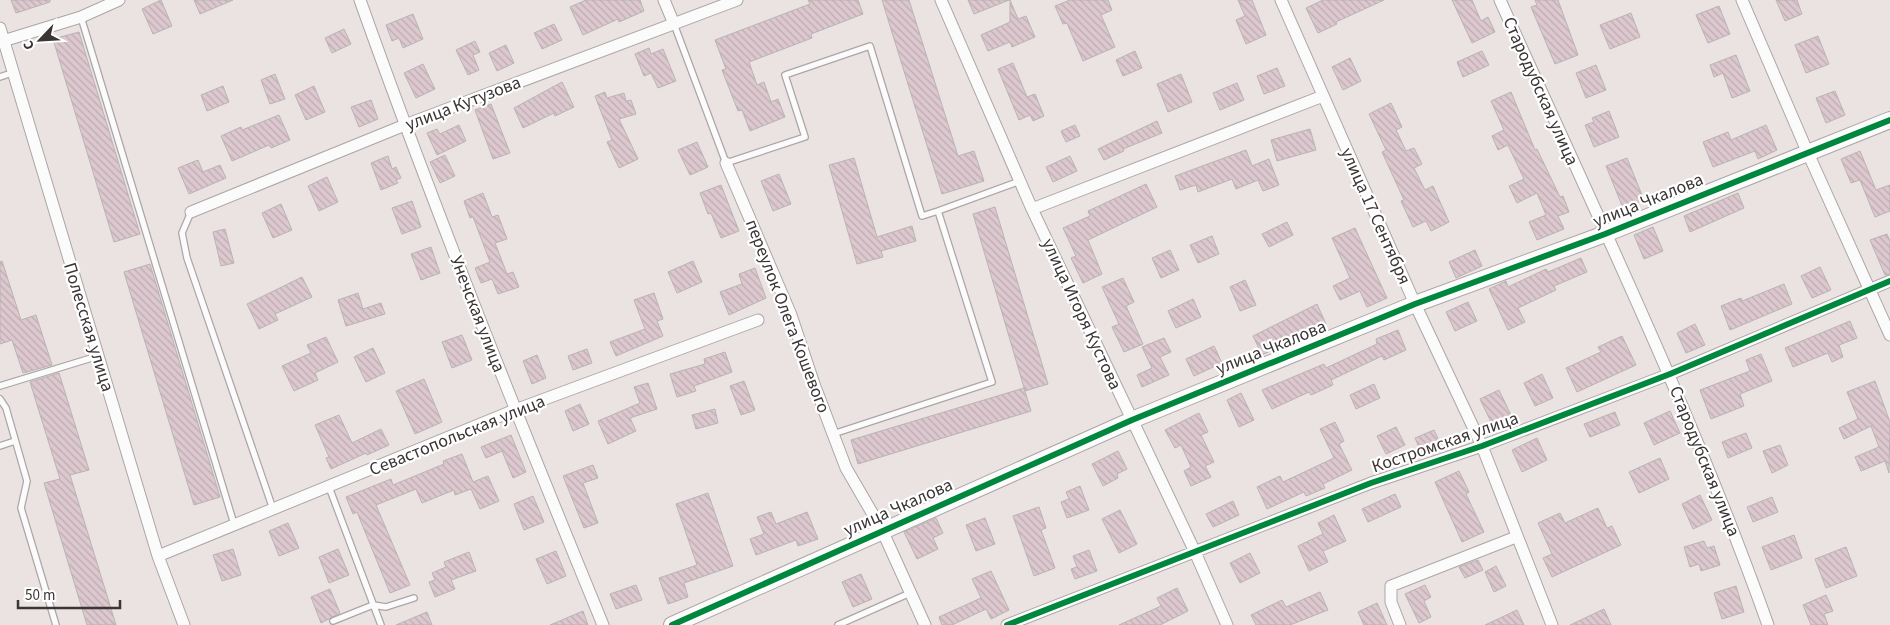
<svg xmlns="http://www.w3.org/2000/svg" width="1890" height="625" font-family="'Source Sans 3',sans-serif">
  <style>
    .building { fill: url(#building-back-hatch); stroke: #b9b4b4 }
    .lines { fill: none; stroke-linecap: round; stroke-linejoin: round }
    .lane-casing { stroke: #aca6a6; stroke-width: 8 }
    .street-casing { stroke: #aca6a6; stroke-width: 13 }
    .secondary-casing { stroke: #aca6a6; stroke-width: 18 }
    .lane { stroke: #fcfbfb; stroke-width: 5.5 }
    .street { stroke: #fcfbfb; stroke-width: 11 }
    .secondary { stroke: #fcfbfb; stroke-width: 16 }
    .cycleway-casing { stroke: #fff; stroke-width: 9 }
    .cycleway { stroke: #00873e; stroke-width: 6 }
    .labels { text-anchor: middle; stroke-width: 4.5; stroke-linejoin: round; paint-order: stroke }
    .street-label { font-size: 18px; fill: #3b3535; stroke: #fff }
  </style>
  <defs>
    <pattern id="building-back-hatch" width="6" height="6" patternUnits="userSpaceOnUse" patternTransform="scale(1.25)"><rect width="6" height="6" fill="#dcc8ce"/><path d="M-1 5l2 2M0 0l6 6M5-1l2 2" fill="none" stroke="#beacb2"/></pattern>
  </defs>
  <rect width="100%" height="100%" fill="#eae3e2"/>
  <path class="building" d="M11,0H50V2L16,13Z
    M161,0L172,26L153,34L142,9Z
    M194,0H233L200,14Z
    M586,0H640L644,11L619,22L618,19L583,35L570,7Z
    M808,0H858L863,14L811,34L812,38L749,62L757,85L764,82L771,102L778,99L785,117L750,131L742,110L738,111L722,70L726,69L715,40L810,4Z
    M882,0H909L958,156L974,151L984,181L942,194Z
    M968,0H1009L974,14Z
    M1010,0L1018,19L1026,16L1035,37L1012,47L1010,42L988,51L981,35L1010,22Z
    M1070,0H1108L1112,10L1101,15L1115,47L1083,61L1067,23L1063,24L1055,6Z
    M1238,0H1252L1266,35L1246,44L1236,20L1245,16Z
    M1323,0H1384L1336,22L1337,24L1318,33L1306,8Z
    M1452,0H1472L1481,21L1488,17L1495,32L1472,43Z
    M1535,0H1558L1578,55L1555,64L1531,7L1537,5Z
    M1776,0H1797L1802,14L1785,21Z
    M1719,6L1730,34L1708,43L1696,15Z
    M1631,13L1640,37L1610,49L1600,25Z
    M413,14L423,39L403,48L399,38L392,41L386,25Z
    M554,24L562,40L542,49L534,33Z
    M344,29L351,44L332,53L325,38Z
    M79,32L140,234L114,242L53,39Z
    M1818,36L1829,64L1806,73L1795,45Z
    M475,41L480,52L473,55L479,70L468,75L456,50Z
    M506,45L514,63L497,71L489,53Z
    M649,48L651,54L663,49L676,81L658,88L651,73L644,76L635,54Z
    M1135,51L1142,68L1123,76L1116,60Z
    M1482,51L1489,65L1463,77L1457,62Z
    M1736,55L1750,91L1732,98L1723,73L1714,77L1710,65Z
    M1350,58L1361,81L1343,90L1332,67Z
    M1013,63L1027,97L1035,94L1044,116L1033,121L1030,115L1019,120L998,69Z
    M423,64L435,89L416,98L404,73Z
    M1596,65L1606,90L1586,98L1576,73Z
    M1277,68L1285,86L1264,94L1257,76Z
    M275,74L285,99L270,104L261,80Z
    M1181,74L1192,102L1168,112L1157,84Z
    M562,82L574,107L555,116L554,113L523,128L514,108Z
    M1237,83L1244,100L1220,110L1213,93Z
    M223,86L229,102L207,111L201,95Z
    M314,86L325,112L306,120L295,95Z
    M1835,91L1845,115L1826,123L1816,98Z
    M605,92L607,98L624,93L626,101L631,100L636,114L619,119L638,159L619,168L607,142L612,140L595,96Z
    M1511,92L1535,150L1537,149L1560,197L1563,196L1569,212L1558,216L1564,229L1537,240L1529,222L1546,215L1537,193L1517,203L1509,186L1524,179L1508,145L1498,150L1492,136L1504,130L1491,101Z
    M371,100L378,119L359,127L351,107Z
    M1391,103L1402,127L1396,130L1406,151L1414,148L1422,164L1414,168L1425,190L1433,186L1449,222L1431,231L1426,221L1413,227L1401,201L1404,200L1382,152L1386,150L1369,114Z
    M491,104L510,153L493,159L475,110Z
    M1609,111L1619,137L1594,147L1585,125L1594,122L1592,118Z
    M279,115L290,140L271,148L269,145L232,161L221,136L241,127L242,130Z
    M1157,121L1162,133L1123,149L1124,151L1104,160L1098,149Z
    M459,125L466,141L437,155L427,133L437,129L440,134Z
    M1075,125L1080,136L1066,142L1061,131Z
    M1766,125L1777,150L1758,159L1755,151L1713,167L1703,142L1728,132L1731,140Z
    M1310,129L1316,150L1277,161L1271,140Z
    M697,142L708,167L690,175L678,150Z
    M1246,150L1252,166L1269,159L1279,185L1263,191L1258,180L1236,189L1232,179L1198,192L1196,185L1180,190L1175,176Z
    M1860,151L1876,190L1890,185V211L1875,217L1860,180L1851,183L1841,159Z
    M445,155L455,176L440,183L430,162Z
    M388,156L392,169L396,167L401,178L396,180L398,183L381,190L371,163Z
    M1070,156L1077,171L1053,182L1046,167Z
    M854,158L877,237L912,226L916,241L881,251L883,257L857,264L829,165Z
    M1627,158L1644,200L1623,208L1606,166Z
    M198,160L203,172L220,165L226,178L189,194L178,168Z
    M779,174L791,204L773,211L761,181Z
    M327,177L338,202L319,211L308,186Z
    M1146,184L1157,207L1088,240L1102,274L1083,283L1071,258L1076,256L1063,228L1090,216L1088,211Z
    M721,185L739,231L721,238L711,213L708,214L700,193Z
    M483,193L492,217L498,215L507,239L495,243L507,274L513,272L519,287L498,294L492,279L481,283L475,268L490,262L473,217L470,218L464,201Z
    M1738,193L1744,208L1690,232L1684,216Z
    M412,201L421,227L402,234L392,208Z
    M281,204L292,230L273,238L262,213Z
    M995,207L1048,384L1025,391L973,214Z
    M1287,222L1293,235L1269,247L1262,234Z
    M1653,227L1663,251L1644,259L1634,235Z
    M1355,228L1387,298L1367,307L1360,291L1340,300L1333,286L1350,278L1332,238Z
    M225,229L234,263L221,266L213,232Z
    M1887,234L1890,241V274L1885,275L1870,240Z
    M1212,236L1219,254L1198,263L1190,245Z
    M431,247L440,273L421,280L411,254Z
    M1170,250L1179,270L1161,278L1152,258Z
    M1475,250L1482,266L1456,278L1449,262Z
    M1581,258L1587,272L1554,286L1556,290L1518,308L1525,322L1508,330L1489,289L1506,281L1508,287L1546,269L1548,272Z
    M2,261L21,320L36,315L52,365L23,373L12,340L0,344V262Z
    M693,261L702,282L677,293L668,272Z
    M150,264L220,497L194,505L124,272Z
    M1820,267L1831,290L1812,298L1801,276Z
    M755,268L766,298L729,315L720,292L742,284L739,274Z
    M302,277L312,297L275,314L278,320L259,329L247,304Z
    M1123,278L1134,302L1126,306L1143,344L1124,352L1112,327L1119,324L1102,287Z
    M1245,280L1256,305L1240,311L1230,287Z
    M1784,284L1792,304L1730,330L1721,306L1741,298L1742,301Z
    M358,293L363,309L381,303L385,314L346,326L338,300Z
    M654,293L663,319L657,321L663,336L616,356L610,342L645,329L634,300Z
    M1193,299L1201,317L1176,328L1168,311Z
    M1468,302L1477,321L1455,331L1446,312Z
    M1317,304L1326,324L1262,355L1253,336Z
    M1850,321L1857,338L1839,345L1843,357L1832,362L1828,353L1793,367L1785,348Z
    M1695,324L1705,345L1686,353L1677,333Z
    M1398,330L1406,350L1384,360L1382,356L1331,380L1333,385L1311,395L1309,392L1272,409L1262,390L1324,364L1326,368L1377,344L1376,339Z
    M462,335L472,360L452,368L442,342Z
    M1622,336L1636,365L1577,392L1566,368L1601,352L1598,347Z
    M326,337L338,362L315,373L318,380L294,391L282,366L311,353L307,345Z
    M1164,338L1171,352L1160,357L1169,375L1142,387L1137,375L1152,368L1142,347Z
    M1214,346L1222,363L1194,376L1186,359Z
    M373,348L385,373L366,382L354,357Z
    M587,349L592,363L573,370L568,356Z
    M725,352L732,372L694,386L696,391L677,397L670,374L705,364L704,359Z
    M1761,354L1772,381L1740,394L1744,406L1711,419L1700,390L1750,371L1746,360Z
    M537,355L546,378L532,384L523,361Z
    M59,373L89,470L70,475L116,625H87L44,483L60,479L30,382Z
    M1542,374L1553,398L1535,406L1524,383Z
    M424,379L442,422L415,434L396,391Z
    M744,381L755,410L741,415L730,386Z
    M1875,381L1890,422L1889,473L1885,461L1861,471L1855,457L1879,447L1871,426L1844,439L1839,428L1858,419L1847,392Z
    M648,383L657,409L630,418L636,431L608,444L598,421L640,403L634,387Z
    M1374,384L1380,398L1356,409L1350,395Z
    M1024,388L1031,411L858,464L851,440Z
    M1499,390L1511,415L1492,424L1480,399Z
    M1241,393L1254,420L1239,427L1227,400Z
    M580,404L589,424L573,431L565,411Z
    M715,409L718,423L696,429L692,415Z
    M1670,411L1680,433L1654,445L1644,423Z
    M1615,412L1620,425L1590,437L1584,424Z
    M1199,413L1208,432L1201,435L1214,462L1205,466L1211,477L1191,486L1184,471L1191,467L1181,445L1175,448L1165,430Z
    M339,415L352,443L381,429L389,445L367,455L366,453L331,469L326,458L329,457L315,425Z
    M1335,422L1344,441L1339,444L1352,470L1323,484L1325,488L1306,496L1304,492L1267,509L1257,487L1280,476L1283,482L1334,458L1320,429Z
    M1396,427L1405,445L1386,454L1377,436Z
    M1434,430L1441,445L1422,454L1415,438Z
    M1746,433L1752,448L1728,458L1722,442Z
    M511,435L526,472L513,478L502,451L486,458L481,447Z
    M1537,438L1547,460L1522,472L1512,450Z
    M1780,445L1788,465L1772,473L1763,451Z
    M1118,451L1127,469L1117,474L1118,478L1103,486L1092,464Z
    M462,454L473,482L488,476L499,501L480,509L471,489L455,495L454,490L422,503L416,489L376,505L410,585L390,593L357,512L353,514L346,497L391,479L393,485L444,464L443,461Z
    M1660,458L1669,479L1639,493L1629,472Z
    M593,465L598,478L583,483L598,523L584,528L563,476Z
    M1459,471L1469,492L1466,494L1484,532L1462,542L1435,482Z
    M1080,486L1089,510L1067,518L1061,502L1069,499L1066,492Z
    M708,493L733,566L684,583L688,597L668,604L659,578L697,565L676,504Z
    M1395,494L1401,507L1368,522L1362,509Z
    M1700,495L1712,520L1693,529L1682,504Z
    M533,496L544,522L524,530L514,504Z
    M1772,497L1778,512L1753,522L1747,507Z
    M1233,501L1239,515L1213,527L1206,514Z
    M1039,507L1046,528L1041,530L1055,568L1034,576L1013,516Z
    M1598,508L1607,528L1612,526L1621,545L1552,577L1543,558L1552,554L1538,523L1560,513L1565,523Z
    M1120,510L1137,544L1119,553L1102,519Z
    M771,512L776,524L807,512L818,539L798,546L796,540L756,555L750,539L764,534L757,517Z
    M1334,515L1346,541L1323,551L1328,562L1309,571L1298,546L1323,534L1318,523Z
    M936,518L943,533L933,538L938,549L917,559L904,532Z
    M985,518L995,544L976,551L966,525Z
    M288,523L299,548L279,556L269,531Z
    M1794,535L1802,558L1771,570L1762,547Z
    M1704,541L1707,548L1714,546L1720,565L1701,571L1699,564L1690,567L1684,547Z
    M1846,547L1857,576L1826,588L1815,559Z
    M233,549L241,575L222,581L213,555Z
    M338,549L349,575L329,583L319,557Z
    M1089,550L1097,571L1075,579L1071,569L1077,567L1073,556Z
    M556,551L566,576L547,584L536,559Z
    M469,552L476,571L451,580L455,589L435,597L429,582L435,580L432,573L446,567L444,562Z
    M1250,553L1260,573L1240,583L1230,563Z
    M1478,560L1483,570L1465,578L1459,567Z
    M1496,566L1506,586L1494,592L1485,572Z
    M991,571L1009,610L991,619L986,609L952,625H942L939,617L981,598L972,579Z
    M861,574L872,599L853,607L842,582Z
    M636,585L642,600L616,609L610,594Z
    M1425,585L1431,597L1424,601L1431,617L1419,623L1405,594Z
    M1736,586L1744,612L1722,619L1714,593Z
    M1177,588L1188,611L1160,625H1119L1161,606L1157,598Z
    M330,589L340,613L321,623L311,597Z
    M1320,592L1328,610L1290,625H1256L1251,615L1282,600L1286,607Z
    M1826,595L1833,611L1824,614L1828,625H1811L1803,605Z
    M1377,603L1387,625H1364L1358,612Z
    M1604,609L1611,625H1570Z
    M1517,610L1524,625H1485Z
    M583,611L588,625H550Z
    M427,612L432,625H396Z"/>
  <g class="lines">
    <defs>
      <path id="lane" d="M81,17L234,524
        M674,24L726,163L805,137L785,75L870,46L922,216L938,211
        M0,77L12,73
        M191,212L182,233L187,258L273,509
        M0,386L98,356
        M0,399L6,408L27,481L21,508L56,625
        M833,434L992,382L938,211L1020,181
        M0,446L15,441
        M329,487L381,625
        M333,621L373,605L386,607L414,598
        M838,625L910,593"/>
      <path id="street" d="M360,0C435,211 518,418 603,625
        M664,0L674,24
        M941,0L1032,209L1195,552L1227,625
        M1281,0L1415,304L1482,446L1552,625
        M1500,0C1593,207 1692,411 1768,625
        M1742,0L1807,151L1890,335
        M0,28L158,556L184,625
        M3,41L81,17L119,0
        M726,163L791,315L814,384L846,468L882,530L925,625
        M1032,209L1323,96
        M191,212L405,125L737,0
        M158,556L515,410L758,320
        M1007,625L1371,483L1482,446L1670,374L1890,281
        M1400,625L1391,602V586L1516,537"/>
      <path id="secondary" d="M672,625L1132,420L1415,304L1605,234L1890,120"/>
    </defs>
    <use href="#lane" class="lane-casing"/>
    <use href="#street" class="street-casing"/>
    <use href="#secondary" class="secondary-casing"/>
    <use href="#lane" class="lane"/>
    <use href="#street" class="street"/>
    <use href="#secondary" class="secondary"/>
    <defs>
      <path id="cycleway" d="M672,625L1132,420L1415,304L1605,234L1890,120
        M1007,625L1371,483L1482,446L1670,374L1890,281"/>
    </defs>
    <use href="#cycleway" class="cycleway-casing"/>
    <use href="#cycleway" class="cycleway"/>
  </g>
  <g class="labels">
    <g class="street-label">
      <text transform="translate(1541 91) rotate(66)" y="6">Стародубская улица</text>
      <text transform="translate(463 103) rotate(-21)" y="6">улица Кутузова</text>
      <text transform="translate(1648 200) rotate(-22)" y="6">улица Чкалова</text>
      <text transform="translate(1376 216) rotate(66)" y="6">улица 17 Сентября</text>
      <text transform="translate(478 314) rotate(69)" y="6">Унечская улица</text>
      <text transform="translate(1082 314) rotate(65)" y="6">улица Игоря Кустова</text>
      <text transform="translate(788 316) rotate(69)" y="6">переулок Олега Кошевого</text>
      <text transform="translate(89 327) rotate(73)" y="6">Полесская улица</text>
      <text transform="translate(1271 347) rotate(-22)" y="6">улица Чкалова</text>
      <text transform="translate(457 435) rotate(-22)" y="6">Севастопольская улица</text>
      <text transform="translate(1445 442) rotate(-19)" y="6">Костромская улица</text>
      <text transform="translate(1705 461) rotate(68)" y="6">Стародубская улица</text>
      <text transform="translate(898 507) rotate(-24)" y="6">улица Чкалова</text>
    </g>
  </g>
  <g transform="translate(40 40) rotate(245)" stroke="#ffffff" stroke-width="4" paint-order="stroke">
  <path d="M0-4L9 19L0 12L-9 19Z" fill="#3b3535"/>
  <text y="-8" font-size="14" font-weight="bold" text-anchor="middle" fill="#3b3535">С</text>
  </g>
  <path d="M18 600v8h102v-8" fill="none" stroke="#3b3535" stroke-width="2.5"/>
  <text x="25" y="600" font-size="15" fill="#3b3535" stroke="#ffffff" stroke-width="4" paint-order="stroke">50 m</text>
</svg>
